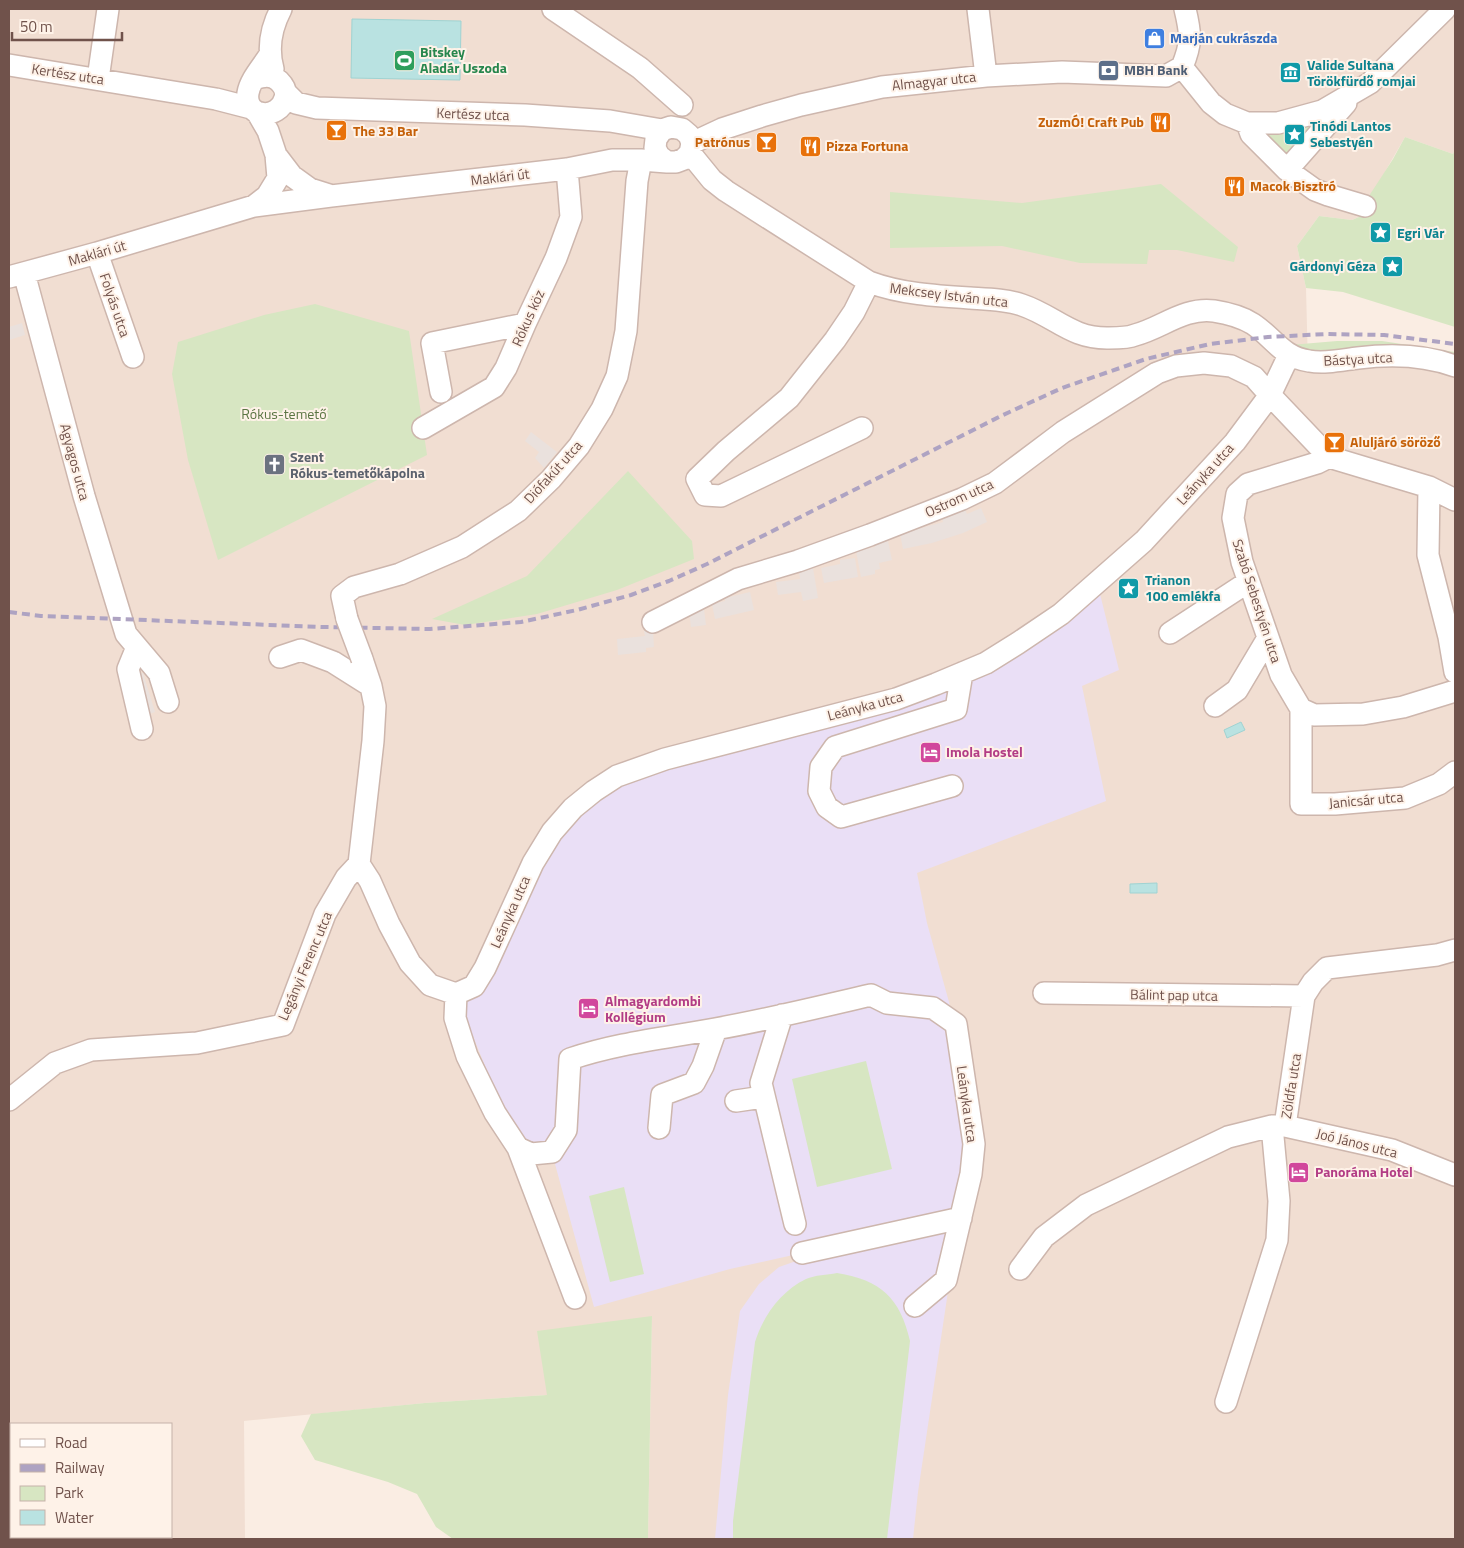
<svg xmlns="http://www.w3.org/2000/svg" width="1464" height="1548" font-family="'Titillium Web',sans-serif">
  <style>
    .residential { fill: #f1ded2; fill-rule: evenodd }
    .industrial { fill: #eae1dd }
    .education { fill: #eadff6 }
    .green { fill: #d7e6c2 }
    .water { fill: #b9e2e1; stroke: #a0d3d2 }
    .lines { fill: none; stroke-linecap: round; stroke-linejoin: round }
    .minor-casing { stroke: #cdb6ad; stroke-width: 24 }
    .minor { stroke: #fff; stroke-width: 21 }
    .rail { stroke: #aea3c2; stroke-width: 4; stroke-dasharray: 8 5; stroke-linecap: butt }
    .minor-bridge-casing { stroke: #cdb6ad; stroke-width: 24; stroke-linecap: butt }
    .minor-bridge { stroke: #fff; stroke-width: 21 }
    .labels { text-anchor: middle; stroke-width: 4; stroke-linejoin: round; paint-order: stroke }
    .shop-label { font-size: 14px; font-weight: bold; fill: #366cbe; stroke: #fef2e8; text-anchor: start }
    .leisure-label { font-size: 14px; font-weight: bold; fill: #27864d; stroke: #fef2e8; text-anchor: start }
    .culture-label { font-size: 14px; font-weight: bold; fill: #0d838f; stroke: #fef2e8; text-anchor: start }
    .service-label { font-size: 14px; font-weight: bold; fill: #4e5e75; stroke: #fef2e8; text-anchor: start }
    .street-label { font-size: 14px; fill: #70524b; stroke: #fef2e8 }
    .food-label { font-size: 14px; font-weight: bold; fill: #c56008; stroke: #fef2e8; text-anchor: start }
    .park-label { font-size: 14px; fill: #5b7543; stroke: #fef2e8 }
    .worship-label { font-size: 14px; font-weight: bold; fill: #5b616d; stroke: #fef2e8; text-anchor: start }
    .hotel-label { font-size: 14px; font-weight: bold; fill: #b23c85; stroke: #fef2e8; text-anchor: start }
  </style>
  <rect width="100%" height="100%" fill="#faede3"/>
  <path class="residential" d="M9,9H1455V149L1453,154L1405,137L1359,217L1352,220L1319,216L1297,246L1306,288L1308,366L1385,361L1455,372V1539H648L652,1316L547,1395L425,1403L244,1421L245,1539H9ZM11,1424H171V1537H11Z"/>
  <path class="industrial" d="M22,323L25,335L9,340V327Z
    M531,432L557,452L544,468L535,458L539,452L525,441Z
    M962,503L967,514L981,508L987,522L963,533L932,543L903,549L900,534L943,522L940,512Z
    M888,541L892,560L879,563L880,569L875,570V574L861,577L856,551L875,547V544Z
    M855,558L858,577L824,583L821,568L840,564V560Z
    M813,568L818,598L803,601L801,592L778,595L776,582L800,579L799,570Z
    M750,592L754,610L715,619L712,604L725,601V598Z
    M704,609L706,625L691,627L689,611Z
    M644,631H653L654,647L646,648V652L618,655L617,639L645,636Z
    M143,673L155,712L143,716L132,676Z"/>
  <path class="education" d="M1097,582L1119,670L1082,686L1106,801L917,873L927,923L949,1002L977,1141L950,1278L918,1492L913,1539H715L728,1395L740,1311L759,1284L779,1267L802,1259V1253L730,1269L594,1307L552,1153L518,1148L456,994L474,986L517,897L594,791L936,684Z"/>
  <path class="green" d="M1325,118L1288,158L1263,134Z
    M1405,137L1453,154L1455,149V327L1343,292L1306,288L1297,246L1319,216L1352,220L1359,217L1367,199L1393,159Z
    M1161,184L1238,247L1234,262L1177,250H1149L1147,264L1080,263L1002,246L890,248V192L1022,203Z
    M315,304L409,331L427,455L218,560L188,460L172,374L178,342L264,315Z
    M1337,341H1382L1455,352V366L1358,358L1278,346Z
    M628,471L692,541L694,559L617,590L537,614L465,625L432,619L527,576Z
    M866,1061L892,1169L817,1187L792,1079Z
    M624,1187L644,1274L610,1282L589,1196Z
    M837,1273C881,1280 900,1298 910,1341L887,1539H733V1521L755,1342C763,1316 781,1291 806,1279C815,1275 827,1275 837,1273Z
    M652,1316L648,1539H453L436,1527L417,1494L388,1482L315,1460L301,1436L311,1414L425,1403L547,1395L537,1331Z"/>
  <path class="water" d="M352,19L461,21L460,80L351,78Z
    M1241,722L1245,730L1227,738L1224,730Z
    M1157,883V893H1130V884Z"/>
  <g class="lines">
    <defs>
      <path id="minor" d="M553,9L640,68L682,105
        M978,9L986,76
        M9,65L216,99L251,108
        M1182,67L1211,103L1225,114L1247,123H1278L1322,111L1370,83L1445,9
        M1182,67C1192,43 1191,34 1185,9
        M273,69C267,47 271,28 281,9
        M98,79L108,9
        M254,79C263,76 271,74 279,81C284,86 287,91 285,98C279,121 244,118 248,93C250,80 262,67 269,56
        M286,93L296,103L317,108L525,115L610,121L662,130
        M1247,123L1251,134L1287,170L1315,190L1328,195L1365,206
        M692,143L722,129L762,116L801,105L882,87L986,76L1062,72L1166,76L1182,67
        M690,153L712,180L726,191L869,282C901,294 936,296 970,298C987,299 1005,299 1022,305C1055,316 1071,339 1109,338C1117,338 1128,338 1135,335C1162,328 1184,307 1214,311C1227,313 1242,317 1253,324C1274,338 1282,357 1309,361C1325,364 1342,360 1358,358C1390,354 1425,355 1455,366
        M276,155L292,176L310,189L329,195
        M1287,170L1346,103
        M254,206L267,196L278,178L276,155L268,131L257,112
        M97,253L133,357
        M24,273L84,496L126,634L159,673L168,702
        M9,277L97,253L254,206L331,196L567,169L612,160H641L667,162H676L684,159L690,153L692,143L689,135L682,129L671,127L662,130L656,139L655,148L659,156L667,162
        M441,392L432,343L525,324
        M423,428L494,387L506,368L525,324L556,258L571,217L567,169
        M862,428L721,496L705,495L697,479L726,451L789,398L835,340L854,312L869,282
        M1329,457L1317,463L1248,484L1237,494L1233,518L1242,562L1281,675L1301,709V804H1335L1405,798L1439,784L1455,772
        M1429,487L1428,555L1449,637L1455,672
        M347,619L342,596L354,587L400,574L462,547L518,511L551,479L579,446L602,409L617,376L626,331L637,181L641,160
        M653,622L738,579L798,561L870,535L962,499L995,483L1063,432L1157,373L1176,366L1204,363L1231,366L1254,377L1270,395L1329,457L1429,487L1455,500
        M1170,633L1248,582
        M137,647L128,669L142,729
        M280,657L301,650L333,662L371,686
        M1215,706L1237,690L1268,638
        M1301,709L1314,715L1363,714L1403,707L1455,691
        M952,786L841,817L827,807L819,791L821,767L835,747L956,709L962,673
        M359,864L370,881L389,924L410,963L430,985L456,994
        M1044,993L1304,996
        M456,994L474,986L485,968L533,863L552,832L573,808L594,791L617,776L665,759L896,699L936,684L986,663L1018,643L1061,614L1144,541L1235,442L1270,395L1289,355
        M456,994L455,1018L467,1056L495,1113L518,1148L531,1154L552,1152L566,1130L570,1059C617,1043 666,1038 715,1029C767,1020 819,1007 871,995L887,1003L933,1008L956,1024L974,1144L971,1174L946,1280L915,1306
        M782,1015L761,1083L795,1224
        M9,1100L55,1063L91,1050L197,1043L283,1025L325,914L346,878L359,864L373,741L375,706L371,686L362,659
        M736,1101L763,1097
        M1285,1126L1392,1150L1455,1175
        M659,1128L662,1095L694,1083L703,1066L716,1029
        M518,1148L575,1298
        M802,1253L961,1218
        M1020,1269L1044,1237L1086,1205L1228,1137L1272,1126H1285L1304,996L1313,982L1327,968L1437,955L1455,950
        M1226,1402L1277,1240L1279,1201L1272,1126"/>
    </defs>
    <use href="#minor" class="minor-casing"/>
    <use href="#minor" class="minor"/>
    <path class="rail" d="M9,612L41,616L323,627L430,629L521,622L577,610L631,595L669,581L707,564L1003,415L1062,388L1146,359L1210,344L1268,337L1327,334L1384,335L1455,344"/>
    <defs>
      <path id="minor-bridge" d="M347,619L362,659"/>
    </defs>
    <use href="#minor-bridge" class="minor-bridge-casing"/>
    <use href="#minor-bridge" class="minor-bridge"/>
  </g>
  <defs>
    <symbol id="shop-square" viewBox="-11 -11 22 22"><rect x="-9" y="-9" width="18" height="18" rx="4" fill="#3f7fe0" stroke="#fef2e8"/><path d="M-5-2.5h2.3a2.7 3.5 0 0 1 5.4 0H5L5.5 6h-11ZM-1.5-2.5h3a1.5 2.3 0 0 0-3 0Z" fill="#fff"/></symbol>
    <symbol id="stadium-square" viewBox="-11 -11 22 22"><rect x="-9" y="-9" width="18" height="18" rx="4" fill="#2e9e5b" stroke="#fef2e8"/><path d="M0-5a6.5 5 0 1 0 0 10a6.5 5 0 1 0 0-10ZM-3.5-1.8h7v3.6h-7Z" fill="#fff"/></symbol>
    <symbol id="bank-square" viewBox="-11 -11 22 22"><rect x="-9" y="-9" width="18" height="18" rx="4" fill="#5c6f8a" stroke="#fef2e8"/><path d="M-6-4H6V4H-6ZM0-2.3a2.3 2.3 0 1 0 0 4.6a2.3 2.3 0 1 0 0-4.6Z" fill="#fff"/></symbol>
    <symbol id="museum-square" viewBox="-11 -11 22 22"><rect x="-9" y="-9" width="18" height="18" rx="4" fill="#0f9aa8" stroke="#fef2e8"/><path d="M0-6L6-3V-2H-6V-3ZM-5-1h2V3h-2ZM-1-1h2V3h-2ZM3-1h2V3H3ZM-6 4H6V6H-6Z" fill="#fff"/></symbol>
    <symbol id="restaurant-square" viewBox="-11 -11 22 22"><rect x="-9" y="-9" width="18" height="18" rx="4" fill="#e8710a" stroke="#fef2e8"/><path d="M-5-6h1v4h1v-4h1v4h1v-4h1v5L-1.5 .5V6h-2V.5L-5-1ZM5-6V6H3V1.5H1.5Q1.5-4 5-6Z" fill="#fff"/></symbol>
    <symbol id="bar-square" viewBox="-11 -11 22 22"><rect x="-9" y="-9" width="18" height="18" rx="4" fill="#e8710a" stroke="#fef2e8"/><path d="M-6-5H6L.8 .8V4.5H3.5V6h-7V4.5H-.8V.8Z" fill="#fff"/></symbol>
    <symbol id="sight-square" viewBox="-11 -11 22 22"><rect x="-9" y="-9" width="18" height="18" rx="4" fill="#0f9aa8" stroke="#fef2e8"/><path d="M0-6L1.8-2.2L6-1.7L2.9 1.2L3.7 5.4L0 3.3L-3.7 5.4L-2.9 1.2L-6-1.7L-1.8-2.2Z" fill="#fff"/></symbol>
    <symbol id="church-square" viewBox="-11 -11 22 22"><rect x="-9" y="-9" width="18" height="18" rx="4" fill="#6b7280" stroke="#fef2e8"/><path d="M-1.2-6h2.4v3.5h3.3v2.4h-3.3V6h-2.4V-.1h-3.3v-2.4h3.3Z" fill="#fff"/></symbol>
    <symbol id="hotel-square" viewBox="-11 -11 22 22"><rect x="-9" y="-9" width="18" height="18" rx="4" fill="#d1479c" stroke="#fef2e8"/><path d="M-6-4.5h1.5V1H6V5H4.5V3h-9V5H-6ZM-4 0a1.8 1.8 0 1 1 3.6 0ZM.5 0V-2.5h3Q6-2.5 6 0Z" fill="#fff"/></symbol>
  </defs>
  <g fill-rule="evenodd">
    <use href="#shop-square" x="1142" y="26" width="25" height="25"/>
    <use href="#stadium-square" x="392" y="48" width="25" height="25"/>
    <use href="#bank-square" x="1096" y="58" width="25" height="25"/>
    <use href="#museum-square" x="1278" y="60" width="25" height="25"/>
    <use href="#restaurant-square" x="1148" y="110" width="25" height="25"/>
    <use href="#bar-square" x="324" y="118" width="25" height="25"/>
    <use href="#sight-square" x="1282" y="122" width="25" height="25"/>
    <use href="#bar-square" x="754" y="130" width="25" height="25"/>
    <use href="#restaurant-square" x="798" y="134" width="25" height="25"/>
    <use href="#restaurant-square" x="1222" y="174" width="25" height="25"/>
    <use href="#sight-square" x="1368" y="220" width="25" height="25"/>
    <use href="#sight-square" x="1380" y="254" width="25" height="25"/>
    <use href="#bar-square" x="1322" y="430" width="25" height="25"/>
    <use href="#church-square" x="262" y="452" width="25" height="25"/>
    <use href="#sight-square" x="1116" y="576" width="25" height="25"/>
    <use href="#hotel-square" x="918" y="740" width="25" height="25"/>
    <use href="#hotel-square" x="576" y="996" width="25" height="25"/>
    <use href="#hotel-square" x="1286" y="1160" width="25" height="25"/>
  </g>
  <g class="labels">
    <g class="shop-label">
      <text x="1170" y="43">Marján cukrászda</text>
    </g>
    <g class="leisure-label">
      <text x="420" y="57">Bitskey<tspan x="420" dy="16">Aladár Uszoda</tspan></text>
    </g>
    <g class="culture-label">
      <text x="1307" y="70">Valide Sultana<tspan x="1307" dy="16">Törökfürdő romjai</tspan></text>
      <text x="1310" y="131">Tinódi Lantos<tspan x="1310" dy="16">Sebestyén</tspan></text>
      <text x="1397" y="238">Egri Vár</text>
      <text x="1376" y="271" text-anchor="end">Gárdonyi Géza</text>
      <text x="1145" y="585">Trianon<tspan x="1145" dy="16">100 emlékfa</tspan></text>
    </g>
    <g class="service-label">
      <text x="1124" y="75">MBH Bank</text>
    </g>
    <g class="street-label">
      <text transform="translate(68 74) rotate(9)" y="5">Kertész utca</text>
      <text transform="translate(934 81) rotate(-6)" y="5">Almagyar utca</text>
      <text transform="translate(473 114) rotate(2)" y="5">Kertész utca</text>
      <text transform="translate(500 177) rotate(-7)" y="5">Maklári út</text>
      <text transform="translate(97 253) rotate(-16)" y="5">Maklári út</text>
      <text transform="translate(949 295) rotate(7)" y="5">Mekcsey István utca</text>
      <text transform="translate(115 305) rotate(71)" y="5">Folyás utca</text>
      <text transform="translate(528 318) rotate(-66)" y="5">Rókus köz</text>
      <text transform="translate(1358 359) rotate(-3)" y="5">Bástya utca</text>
      <text transform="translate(75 462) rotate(75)" y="5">Agyagos utca</text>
      <text transform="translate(553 472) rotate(-48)" y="5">Diófakút utca</text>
      <text transform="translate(1205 474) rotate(-48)" y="5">Leányka utca</text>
      <text transform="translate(959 498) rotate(-24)" y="5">Ostrom utca</text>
      <text transform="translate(1257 601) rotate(72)" y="5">Szabó Sebestyén utca</text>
      <text transform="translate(865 706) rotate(-15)" y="5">Leányka utca</text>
      <text transform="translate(1366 800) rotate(-5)" y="5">Janicsár utca</text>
      <text transform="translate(510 912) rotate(-66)" y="5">Leányka utca</text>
      <text transform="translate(305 966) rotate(-67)" y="5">Legányi Ferenc utca</text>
      <text transform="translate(1174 995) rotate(1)" y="5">Bálint pap utca</text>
      <text transform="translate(1291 1086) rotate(-81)" y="5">Zöldfa utca</text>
      <text transform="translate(967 1104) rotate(82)" y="5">Leányka utca</text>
      <text transform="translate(1357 1143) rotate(14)" y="5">Joó János utca</text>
    </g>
    <g class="food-label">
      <text x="1144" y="127" text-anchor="end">ZuzmÓ! Craft Pub</text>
      <text x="353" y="136">The 33 Bar</text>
      <text x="750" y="147" text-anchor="end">Patrónus</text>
      <text x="826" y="151">Pizza Fortuna</text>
      <text x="1250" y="191">Macok Bisztró</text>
      <text x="1350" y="447">Aluljáró söröző</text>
    </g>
    <g class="park-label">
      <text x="284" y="419">Rókus-temető</text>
    </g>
    <g class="worship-label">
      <text x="290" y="462">Szent<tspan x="290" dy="16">Rókus-temetőkápolna</tspan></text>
    </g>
    <g class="hotel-label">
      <text x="946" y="757">Imola Hostel</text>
      <text x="605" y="1006">Almagyardombi<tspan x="605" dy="16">Kollégium</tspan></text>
      <text x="1315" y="1177">Panoráma Hotel</text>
    </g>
  </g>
  <rect width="1464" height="1548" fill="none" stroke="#70524b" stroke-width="20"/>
  <rect x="10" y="1423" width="162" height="115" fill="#fef2e8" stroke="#c5b2a9"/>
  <rect x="20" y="1439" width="25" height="8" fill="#ffffff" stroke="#c5b2a9"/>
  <text x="55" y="1448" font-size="15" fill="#70524b">Road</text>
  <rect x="20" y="1464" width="25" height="8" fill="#aea3c2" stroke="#c5b2a9"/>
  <text x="55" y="1473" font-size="15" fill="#70524b">Railway</text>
  <rect x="20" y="1486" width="25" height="15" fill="#d7e6c2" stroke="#c5b2a9"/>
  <text x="55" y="1498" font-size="15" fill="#70524b">Park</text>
  <rect x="20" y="1510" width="25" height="15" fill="#b9e2e1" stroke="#c5b2a9"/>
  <text x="55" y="1523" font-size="15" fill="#70524b">Water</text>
  <path d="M12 32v8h110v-8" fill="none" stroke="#70524b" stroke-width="2.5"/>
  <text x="20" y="32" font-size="15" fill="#70524b" stroke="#fef2e8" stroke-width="4" paint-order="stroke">50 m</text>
</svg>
